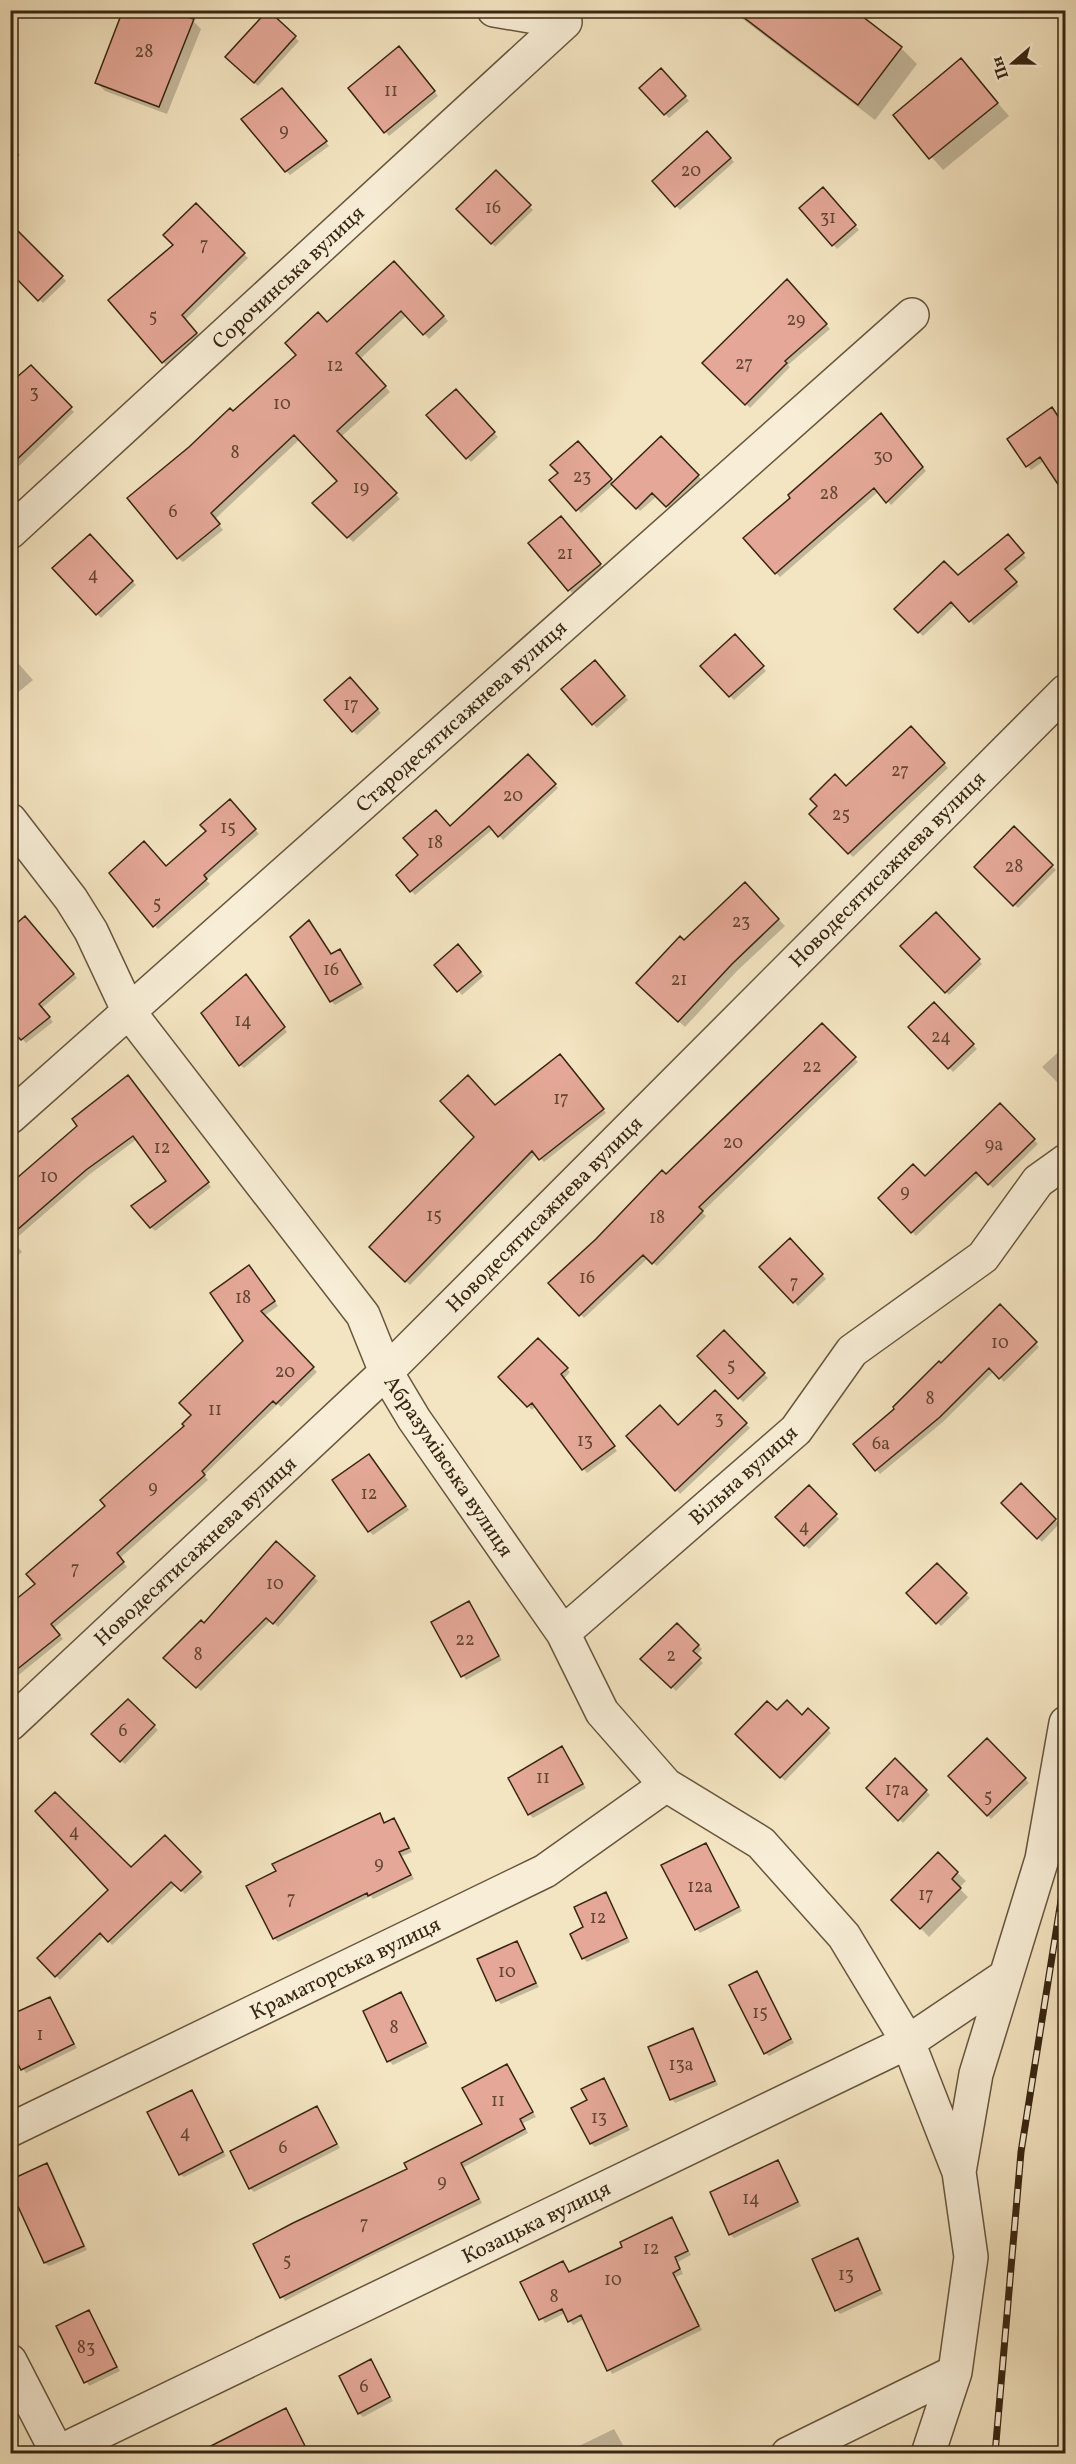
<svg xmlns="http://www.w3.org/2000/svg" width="1076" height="2464" font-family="Vollkorn,serif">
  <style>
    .shadow { fill: #0003 }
    .building { fill: #e5a898; stroke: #382612; stroke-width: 1.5 }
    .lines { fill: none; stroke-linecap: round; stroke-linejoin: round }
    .minor-casing { stroke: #67563e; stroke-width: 36 }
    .minor { stroke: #f8eed7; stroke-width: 33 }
    .rail-casing { stroke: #382612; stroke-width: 7 }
    .rail { stroke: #f8eed7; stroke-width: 4.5; stroke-dasharray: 14; stroke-linecap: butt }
    .labels { text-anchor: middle; stroke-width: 6; stroke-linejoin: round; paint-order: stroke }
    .number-label { font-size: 18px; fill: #634634 }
    .street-label { font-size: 21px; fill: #382612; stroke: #f8eed7 }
  </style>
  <rect width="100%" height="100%" fill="#f4e5c2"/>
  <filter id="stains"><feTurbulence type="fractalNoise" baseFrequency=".00333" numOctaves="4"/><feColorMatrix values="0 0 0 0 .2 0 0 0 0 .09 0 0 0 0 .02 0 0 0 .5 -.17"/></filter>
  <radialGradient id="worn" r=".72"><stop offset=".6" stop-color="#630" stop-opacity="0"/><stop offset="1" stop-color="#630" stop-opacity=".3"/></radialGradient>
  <path class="shadow" d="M731,10H852L901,48L917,64L875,120Z
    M267,12L299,41L258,86L227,57Z
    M193,21L201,29L167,114L105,91L97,83Z
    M402,52L438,96L389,136L350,88Z
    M961,60L1009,116L943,170L895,115Z
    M665,74L689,101L669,118L641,88Z
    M286,93L329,146L290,175L286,171Z
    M707,133L734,162L680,210L654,181Z
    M10,142L20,155L10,162Z
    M496,172L533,210L495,247L458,209Z
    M823,189L859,230L837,249L801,208Z
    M196,205L248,258L185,320L200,337L167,366L163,362L175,246Z
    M17,231L66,281L43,303L10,270Z
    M399,267L448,321L429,339L407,315L360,359L390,392L341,437L400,499L353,542L315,504L339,481L300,439L215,519L223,530L183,562L178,558L233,413L298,356L327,324Z
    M787,281L830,329L788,365L790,367L750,408L704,363Z
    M31,367L74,412L10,475V385Z
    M456,391L498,437L471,462L428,415Z
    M1056,413L1066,427V476L1059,480L1044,461L1031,470L1028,466Z
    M885,419L926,471L891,505L879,491L780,577L776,573Z
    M661,438L702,480L671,509L657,496L640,511L614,484L581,513L552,480L582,446L614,483Z
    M564,521L604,569L573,594L530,543Z
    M90,536L136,585L101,618L54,569Z
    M1012,539L1026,558L1008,573L1019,586L974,625L955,605L923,636L896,609L958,577Z
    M734,636L766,671L734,700L702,666Z
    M10,654L33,680L10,699Z
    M598,666L628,700L597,728L593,724Z
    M350,679L381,713L357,735L353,731Z
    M911,728L948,768L853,857L811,814L846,788Z
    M528,756L558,788L503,840L493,829L415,895L398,876Z
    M230,801L259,834L206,880L210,884L158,929L155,926L166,868L208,832Z
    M1014,828L1056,870L1018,908L976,867Z
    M745,884L785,926L738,970L685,1027L638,983Z
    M936,914L982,964L949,995L902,946Z
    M29,922L77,978L42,1008L53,1022L26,1043L16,1032L10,1038V931Z
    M309,922L331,956L339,951L343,954L364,988L335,1005L331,1001Z
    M461,950L484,976L462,995L436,965Z
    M250,980L287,1032L244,1068L240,1065Z
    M934,1004L977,1049L953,1072L910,1027Z
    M822,1025L858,1062L702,1212L706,1216L657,1266L648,1258L584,1318L550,1283L666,1177Z
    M1066,1045V1091L1042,1067Z
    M564,1059L606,1113L544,1162L536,1154L410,1285L371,1247L476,1137L495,1107Z
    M132,1081L211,1187L155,1231L151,1227L168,1181L137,1139L90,1174L13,1241L22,1252L10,1262V1186Z
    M1000,1105L1038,1144L993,1188L980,1175L916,1236L880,1198L925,1178Z
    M790,1240L826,1279L798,1306L761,1267Z
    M253,1271L278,1306L264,1316L317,1372L281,1407L278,1404L204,1475L208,1480L120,1558L127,1567L54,1628L63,1639L10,1682V1606L37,1584L107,1506L186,1426L245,1341Z
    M1000,1307L1039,1347L1004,1382L994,1371L944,1421L880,1474L855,1444L896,1409Z
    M724,1332L768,1378L743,1402L699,1356Z
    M538,1340L570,1372L564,1379L617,1451L587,1473L536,1406L532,1410L500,1377Z
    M715,1392L750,1428L680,1494L628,1436L678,1427Z
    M369,1455L409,1510L373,1535L369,1531Z
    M1021,1485L1059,1524L1042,1542L1003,1503Z
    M809,1487L839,1519L809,1549L777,1517Z
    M277,1543L318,1581L278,1627L271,1620L201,1691L165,1658L204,1625Z
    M937,1565L970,1598L941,1626L908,1593Z
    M468,1603L502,1660L466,1680L433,1623Z
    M677,1625L702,1649L696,1656L703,1663L676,1691L642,1659Z
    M128,1701L158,1730L125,1764L93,1734Z
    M808,1710L831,1733L785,1781L737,1734L777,1712L802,1717Z
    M987,1740L1029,1783L991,1819L950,1776Z
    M562,1748L586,1788L533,1818L529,1814Z
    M895,1760L930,1795L903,1823L868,1788Z
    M379,1815L386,1824L394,1820L398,1824L412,1852L402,1856L414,1879L373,1899L371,1896L278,1942L274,1938Z
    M165,1837L204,1877L185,1894L176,1885L112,1945L104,1936L60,1980L39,1958Z
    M705,1844L742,1911L700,1933L696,1929Z
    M938,1854L966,1881L959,1888L968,1897L929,1937L893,1900Z
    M606,1894L630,1942L587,1962L583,1958L585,1928Z
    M517,1943L539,1987L501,2004L497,2000Z
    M756,1972L794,2043L769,2056L765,2053Z
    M401,1994L429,2047L393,2065L389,2061Z
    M50,1999L77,2048L26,2073L15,2056H10V2017Z
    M692,2030L696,2034L718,2085L675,2103L672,2099Z
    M507,2066L536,2117L523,2123L528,2133L464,2167L482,2203L365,2259L285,2301L255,2244L409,2170L484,2125Z
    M604,2079L630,2130L595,2147L591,2144L589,2101Z
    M192,2091L226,2156L184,2177L180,2174Z
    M317,2108L340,2148L254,2192L250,2188Z
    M778,2162L801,2206L734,2238L730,2234Z
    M47,2165L51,2169L87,2250L49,2266L45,2263Z
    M672,2219L691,2255L678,2262L683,2274L676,2277L702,2330L612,2374L584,2319L573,2325L565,2313L545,2323L522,2283L563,2262L570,2273L624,2248Z
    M857,2240L861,2243L883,2294L840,2314L836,2310Z
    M88,2312L120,2371L89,2386L58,2327Z
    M370,2361L393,2401L363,2417L359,2413Z
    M286,2410L310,2454H239Z
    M614,2429L628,2454H582L579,2446Z"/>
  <path class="building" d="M123,10H162L194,19L159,107L95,83Z
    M268,10L296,36L254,83L225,57Z
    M734,10H854L902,47L858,105Z
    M399,46L435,91L384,133L348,88Z
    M961,58L998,103L929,159L893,115Z
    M661,68L686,96L664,115L639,88Z
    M282,88L327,141L285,172L241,119Z
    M707,131L731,158L675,207L652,181Z
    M496,170L531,205L491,244L456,209Z
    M823,187L856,225L832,246L799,208Z
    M196,203L245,253L182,315L197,333L162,363L108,300L173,245L163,235Z
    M10,223L63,276L38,301L10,272Z
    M394,261L444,316L423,335L401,311L356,353L386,386L337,431L397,493L347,538L312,503L337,481L294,435L211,513L220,524L177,559L127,498L189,447L230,408L233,411L296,355L285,343L318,312L327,322Z
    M787,279L827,324L785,361L787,363L745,405L702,363Z
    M31,365L72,407L10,466V383Z
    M456,389L495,432L466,459L426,415Z
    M1052,407L1065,427V495L1040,457L1026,467L1007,439Z
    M881,413L923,467L886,503L874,488L775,574L743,538L790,498L788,495Z
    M661,436L699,475L666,507L652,493L636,509L611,484Z
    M578,441L612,479L576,511L549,480L558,473L550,465Z
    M561,516L601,564L568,591L528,543Z
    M90,534L133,581L96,615L52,568Z
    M1008,534L1024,553L1005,569L1017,582L969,622L951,602L918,633L894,609L944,561L958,575Z
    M735,634L764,666L729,697L700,666Z
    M595,660L625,696L592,725L561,689Z
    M350,677L378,709L352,732L324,700Z
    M911,726L945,763L848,854L809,814L817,806L810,799L835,774L846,786Z
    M528,754L556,784L498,837L489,826L410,892L396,875L418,855L403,838L436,810L450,826Z
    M230,799L256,829L204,875L207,879L153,927L109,873L144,841L166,866L206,831L200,825Z
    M1014,826L1053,865L1013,906L974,867Z
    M745,882L779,919L732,964L678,1022L636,983L680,936L684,940Z
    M936,912L980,959L945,993L900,946Z
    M25,916L74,974L39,1004L50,1017L21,1040L10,1029V929Z
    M309,920L331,954L340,949L361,984L330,1002L290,937Z
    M458,944L481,972L457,992L434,965Z
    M246,974L285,1027L239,1066L201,1013Z
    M934,1002L974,1044L948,1069L908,1027Z
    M822,1023L856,1057L699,1207L703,1211L652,1264L643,1255L579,1316L548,1283L596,1239L662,1170L666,1174Z
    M560,1054L604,1109L539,1160L532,1151L405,1282L369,1247L474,1137L440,1101L468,1075L495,1105Z
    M128,1075L209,1182L150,1228L131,1206L166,1181L133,1136L86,1170L10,1236V1184L77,1126L72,1119Z
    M1000,1103L1035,1139L988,1185L976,1172L911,1233L878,1198L913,1164L925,1176Z
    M790,1238L823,1274L793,1303L759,1267Z
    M249,1265L275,1301L261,1311L314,1367L276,1404L273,1401L202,1471L205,1475L117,1553L124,1562L51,1624L60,1635L10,1675V1604L35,1584L26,1574L105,1506L100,1500L184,1426L182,1424L191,1415L179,1403L243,1341L210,1293Z
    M1000,1304L1037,1342L999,1379L989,1368L940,1417L875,1471L853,1444L894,1409L893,1407L939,1361L941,1363Z
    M724,1330L765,1373L738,1399L697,1356Z
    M538,1338L568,1368L561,1374L615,1446L582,1470L532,1403L527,1407L498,1377Z
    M715,1390L747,1423L675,1491L626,1436L660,1405L678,1425Z
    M369,1454L406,1506L368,1532L332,1480Z
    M1021,1483L1056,1519L1037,1539L1001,1503Z
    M809,1485L837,1514L804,1546L775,1517Z
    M276,1541L315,1576L273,1624L266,1618L196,1688L163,1658L201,1620L204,1623Z
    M937,1563L967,1593L936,1624L906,1593Z
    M469,1601L499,1656L461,1677L431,1622Z
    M677,1623L699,1645L693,1651L701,1658L671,1688L640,1659Z
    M128,1699L155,1725L120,1762L91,1734Z
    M787,1700L802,1715L808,1708L829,1728L780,1778L735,1734L767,1701L777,1710Z
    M987,1738L1026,1778L987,1816L948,1776Z
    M562,1746L583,1784L528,1815L508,1778Z
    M895,1758L927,1790L898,1821L866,1788Z
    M55,1792L131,1867L165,1835L201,1872L181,1891L171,1882L108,1942L100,1933L55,1977L37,1958L108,1890L35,1811Z
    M380,1813L384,1823L394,1818L409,1848L399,1852L411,1875L368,1896L367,1893L273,1939L246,1886L276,1871L272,1864Z
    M706,1843L739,1907L695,1930L661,1865Z
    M938,1852L958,1872L952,1879L961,1888L920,1929L891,1900Z
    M606,1892L627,1938L582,1959L570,1934L583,1927L574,1907Z
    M517,1941L536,1983L496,2001L477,1959Z
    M757,1971L791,2039L764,2054L729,1985Z
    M401,1992L426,2043L387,2062L363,2011Z
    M50,1997L74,2044L21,2070L10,2050V2015Z
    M693,2028L715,2081L670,2100L648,2047Z
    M507,2064L533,2112L520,2119L525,2129L461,2163L479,2199L280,2298L253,2244L293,2223L407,2169L404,2163L482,2124L462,2088Z
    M604,2078L627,2126L590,2144L571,2108L587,2100L581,2089Z
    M192,2090L223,2152L179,2175L147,2112Z
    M317,2106L337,2144L249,2189L230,2151Z
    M778,2160L798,2202L729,2235L710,2192Z
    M47,2163L84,2246L44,2263L10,2189V2180Z
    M672,2217L688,2251L675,2257L680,2269L673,2273L699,2326L607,2371L581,2315L568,2322L562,2309L539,2320L520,2282L563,2261L569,2272L622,2247L620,2242Z
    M858,2238L880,2290L835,2311L812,2259Z
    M89,2310L117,2367L84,2383L56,2326Z
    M371,2359L390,2397L358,2414L339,2376Z
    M286,2408L309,2454H195Z"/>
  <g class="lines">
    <defs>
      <path id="minor" d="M494,10L565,22
        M10,532L565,22
        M10,820L71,899L91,931L129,1012L363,1315L386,1372L414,1419L563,1633L602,1712L666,1785L761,1843L844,1936L908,2042L959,2172L971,2257L955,2372L928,2454
        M10,1117L912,315
        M563,1633L796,1430L852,1351L983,1257L1038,1181L1066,1161
        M10,1724L386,1372L1066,691
        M10,2130L545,1871L666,1785
        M959,2172L976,2074L1042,1859L1066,1723
        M10,2361L58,2454
        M57,2453L908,2042L1006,1976
        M788,2454L955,2372"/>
    </defs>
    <use href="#minor" class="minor-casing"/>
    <use href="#minor" class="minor"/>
    <defs>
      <path id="rail" d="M995,2454L1021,2152L1066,1869"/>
    </defs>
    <use href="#rail" class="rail-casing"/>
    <use href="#rail" class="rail"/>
  </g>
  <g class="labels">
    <g class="number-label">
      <text x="144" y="57">28</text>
      <text x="391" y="96">11</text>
      <text x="284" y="136">9</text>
      <text x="691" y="176">20</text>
      <text x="493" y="213">16</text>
      <text x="828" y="223">31</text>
      <text x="204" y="250">7</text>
      <text x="153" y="322">5</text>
      <text x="796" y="325">29</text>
      <text x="744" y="369">27</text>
      <text x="335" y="371">12</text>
      <text x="34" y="398">3</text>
      <text x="282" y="409">10</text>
      <text x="235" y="458">8</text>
      <text x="883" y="462">30</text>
      <text x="582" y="482">23</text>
      <text x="361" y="493">19</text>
      <text x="829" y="499">28</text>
      <text x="173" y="517">6</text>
      <text x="565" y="559">21</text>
      <text x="93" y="580">4</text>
      <text x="351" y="710">17</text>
      <text x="900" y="776">27</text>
      <text x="513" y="801">20</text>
      <text x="841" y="820">25</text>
      <text x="228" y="833">15</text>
      <text x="435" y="848">18</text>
      <text x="1014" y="872">28</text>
      <text x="157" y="909">5</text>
      <text x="741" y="927">23</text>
      <text x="331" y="975">16</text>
      <text x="679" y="985">21</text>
      <text x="243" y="1026">14</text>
      <text x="941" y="1042">24</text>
      <text x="812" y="1072">22</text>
      <text x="561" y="1104">17</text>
      <text x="733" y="1148">20</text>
      <text x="994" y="1150">9а</text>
      <text x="162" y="1153">12</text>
      <text x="49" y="1182">10</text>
      <text x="905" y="1197">9</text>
      <text x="434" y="1221">15</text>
      <text x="657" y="1223">18</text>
      <text x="587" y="1283">16</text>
      <text x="794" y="1288">7</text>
      <text x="243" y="1303">18</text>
      <text x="1000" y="1348">10</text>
      <text x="731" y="1371">5</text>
      <text x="285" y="1377">20</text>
      <text x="930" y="1404">8</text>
      <text x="215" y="1415">11</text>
      <text x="719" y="1424">3</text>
      <text x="585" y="1446">13</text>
      <text x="881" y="1449">6а</text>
      <text x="153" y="1493">9</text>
      <text x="369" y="1499">12</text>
      <text x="804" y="1532">4</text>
      <text x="75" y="1574">7</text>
      <text x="275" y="1589">10</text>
      <text x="465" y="1645">22</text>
      <text x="198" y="1660">8</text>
      <text x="671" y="1661">2</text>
      <text x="123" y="1736">6</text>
      <text x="543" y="1783">11</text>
      <text x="897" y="1795">17а</text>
      <text x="988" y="1802">5</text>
      <text x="74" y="1837">4</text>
      <text x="379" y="1869">9</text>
      <text x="700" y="1892">12а</text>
      <text x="926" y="1900">17</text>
      <text x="291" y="1904">7</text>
      <text x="598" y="1923">12</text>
      <text x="507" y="1977">10</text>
      <text x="760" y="2018">15</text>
      <text x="394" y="2033">8</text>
      <text x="40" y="2040">1</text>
      <text x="681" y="2070">13а</text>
      <text x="498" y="2106">11</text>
      <text x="599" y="2123">13</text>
      <text x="185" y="2138">4</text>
      <text x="283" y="2153">6</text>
      <text x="442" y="2187">9</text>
      <text x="751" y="2204">14</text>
      <text x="364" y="2229">7</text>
      <text x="651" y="2254">12</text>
      <text x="287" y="2266">5</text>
      <text x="846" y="2280">13</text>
      <text x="613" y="2285">10</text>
      <text x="554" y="2302">8</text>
      <text x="86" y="2353">83</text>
      <text x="364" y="2392">6</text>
    </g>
    <g class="street-label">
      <text transform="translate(288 277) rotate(-43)" y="7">Сорочинська вулиця</text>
      <text transform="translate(461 716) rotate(-42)" y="7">Стародесятисажнева вулиця</text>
      <text transform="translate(887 869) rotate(-45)" y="7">Новодесятисажнева вулиця</text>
      <text transform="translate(544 1214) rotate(-45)" y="7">Новодесятисажнева вулиця</text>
      <text transform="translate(449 1466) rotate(56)" y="7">Абразумівська вулиця</text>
      <text transform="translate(743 1475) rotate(-42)" y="7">Вільна вулиця</text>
      <text transform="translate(195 1551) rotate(-43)" y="7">Новодесятисажнева вулиця</text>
      <text transform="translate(345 1968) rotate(-26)" y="7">Краматорська вулиця</text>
      <text transform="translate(536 2222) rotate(-26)" y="7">Козацька вулиця</text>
    </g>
  </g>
  <rect width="1076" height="2464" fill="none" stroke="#f4e5c2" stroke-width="36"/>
  <rect x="12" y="12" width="1052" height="2440" fill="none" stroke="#382612" stroke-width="3"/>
  <rect x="18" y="18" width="1040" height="2428" fill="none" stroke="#382612" stroke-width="1.5"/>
  <g transform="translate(1013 63) rotate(250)" stroke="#f8eed7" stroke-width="4.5" paint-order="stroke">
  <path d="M0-4.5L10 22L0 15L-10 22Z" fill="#382612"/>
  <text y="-9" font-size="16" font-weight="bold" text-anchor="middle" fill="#382612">Пн</text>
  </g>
  <rect width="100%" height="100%" filter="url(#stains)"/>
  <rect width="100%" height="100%" fill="url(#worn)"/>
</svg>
